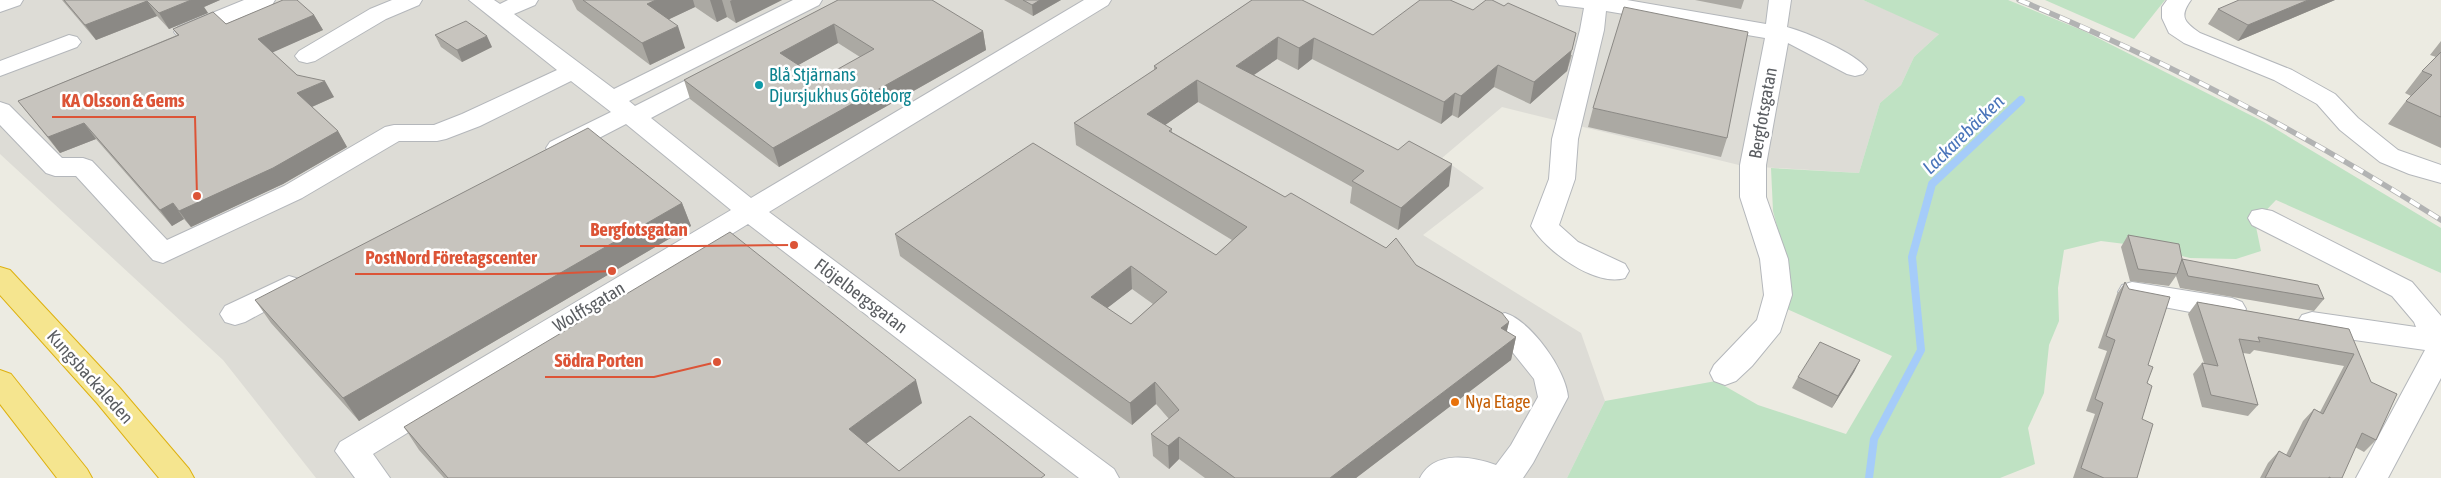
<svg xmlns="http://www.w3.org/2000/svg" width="2441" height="478" font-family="'Asap Condensed',sans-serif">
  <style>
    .industrial { fill: #dddcd6 }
    .green { fill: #bfe2c3 }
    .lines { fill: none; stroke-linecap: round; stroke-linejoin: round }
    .stream { stroke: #a5ccf9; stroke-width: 8 }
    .minor-casing { stroke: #b4b7bb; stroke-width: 2 }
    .highway-casing { stroke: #deb110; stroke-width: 2 }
    .minor { fill: #fff; fill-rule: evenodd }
    .highway { fill: #f5e58f; fill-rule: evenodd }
    .rail-casing { stroke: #b2b3b3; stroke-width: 5.5 }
    .rail { stroke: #fff; stroke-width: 4; stroke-dasharray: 11; stroke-linecap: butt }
    .wall { fill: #aba9a3; fill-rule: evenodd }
    .shaded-wall { fill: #8b8985 }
    .building { fill: #c7c4be; stroke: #8b8985; fill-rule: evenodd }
    .culture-dot { fill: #0f9aa8; stroke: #fff; stroke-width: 2 }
    .food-dot { fill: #e8710a; stroke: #fff; stroke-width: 2 }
    .labels { text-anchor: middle; stroke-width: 5; stroke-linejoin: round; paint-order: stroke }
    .culture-label { font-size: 18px; fill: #0d838f; stroke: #fff; text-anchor: start }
    .street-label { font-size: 18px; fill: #5a5d61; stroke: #fff }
    .food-label { font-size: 18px; fill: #c56008; stroke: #fff; text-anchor: start }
    .water-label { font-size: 19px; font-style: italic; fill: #4a75ba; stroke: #fff }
    .leader { fill: none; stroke: #dc5437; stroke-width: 2 }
    .callout-dot { fill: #dc5437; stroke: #fff; stroke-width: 2 }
    .callout-label { font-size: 19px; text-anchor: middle; font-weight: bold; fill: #dc5437; stroke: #fff; stroke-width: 5; stroke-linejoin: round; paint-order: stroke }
  </style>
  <rect width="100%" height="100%" fill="#ecebe2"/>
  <path class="industrial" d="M0,0H1863L1940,33L1914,57L1901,85L1880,103L1859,173L1743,166L1502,107L1442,158L1484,188L1423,235L1581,333L1605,401L1567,478H316L223,360L0,154Z"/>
  <path class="green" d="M1863,0H2008L2084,31L2264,122L2441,228V273L2276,200L2255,222L2261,251L2236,259L2190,258L2141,246L2101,241L2064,250L2058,288L2059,321L2049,345L2044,393L2028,428L2035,464L2000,478H1567L1605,401L1716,381L1758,405L1846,434L1892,356L1787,309L1784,253L1773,211L1771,168L1859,173L1880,103L1901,85L1914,57L1939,34Z
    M2045,0H2165L2134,39Z"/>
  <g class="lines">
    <path class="stream" d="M1869,478L1874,439L1921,350L1912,257L1932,184L2021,100"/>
    <defs>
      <path id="minor" d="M0,0H23L20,5L0,12Z
        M244,0H275L272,5L194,37L186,39L178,37L174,32L178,27Z
        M392,0H422L419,5L386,19L315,61L307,63L299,61L295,56L299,51L370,9Z
        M469,0H494L500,4L508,0H538L535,5L514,14L614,89L793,0H822L819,5L629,101L635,106L712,67L720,65L728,67L732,72L728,77L651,118L751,198L1084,0H1111L1108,5L769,212L1114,469L1119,478H1079L748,224L373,454L390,478H355L335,451L340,442L731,210L626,124L568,154L559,156L550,154L546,148L550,142L611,112L571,81L480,126L446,139L437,141H399L302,198L163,263L153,260L76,176H55L46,173L0,125V102L9,105L62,158H83L92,161L167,240L284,186L385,127L394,125H434L462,114L557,70Z
        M1556,0H1627L1766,24L1769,0H1791L1787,27C1806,32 1857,54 1867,69L1863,74L1855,76L1847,74L1788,43L1766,165V197L1788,259L1792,295L1780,332L1752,366L1736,381L1725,385L1714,381L1710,373L1714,365L1757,320L1764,295L1760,259L1740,197V165L1765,38L1606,11L1604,30L1578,139L1575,179L1559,225L1578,242L1625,264L1629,271L1625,278C1595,287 1546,251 1531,226L1549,179L1552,139L1580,30L1584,8L1559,5Z
        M2167,0H2191C2179,17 2184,22 2200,33L2292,70L2335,94L2358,118L2398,150L2441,165V183L2409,174L2380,162L2340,130L2317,104L2274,80L2184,43L2169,33L2162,18V7Z
        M69,35L77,37L81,42L77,47L0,76V61Z
        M2262,209L2272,211L2412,282L2441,316V378L2388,478H2356L2425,350L2312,334L2302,331L2297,323L2302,315L2312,312L2416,327L2414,322L2392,296L2252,225L2248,218L2252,211Z
        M289,276L299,279L303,286L299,293L245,322L235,325L225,322L220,314L225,306Z
        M2132,282L2232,298L2242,302L2246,309L2242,316L2232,320L2122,299L2118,292L2122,285Z
        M1505,313C1531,321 1566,370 1568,397L1533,463L1523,478H1420C1434,450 1471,456 1496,465L1511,445L1538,397L1534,379L1490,324L1495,316Z"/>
      <path id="highway" d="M0,267L10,270L119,387L189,469L194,478H159L97,403L0,295Z
        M0,370L11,374L87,469L92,478H57L0,404Z"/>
    </defs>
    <use href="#minor" class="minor-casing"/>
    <use href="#highway" class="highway-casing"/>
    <use href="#minor" class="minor"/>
    <use href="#highway" class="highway"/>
    <defs>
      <path id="rail" d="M2019,0C2167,61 2306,134 2441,220"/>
    </defs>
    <use href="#rail" class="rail-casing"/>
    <use href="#rail" class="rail"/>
  </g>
  <path class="wall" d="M62,0H220L204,7L208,13L169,29L157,16L96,40Z
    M572,0H782L736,23L727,17L717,22L695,7L669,19L685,48L650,65L577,10Z
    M838,0L983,31L986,50L779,167L690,99L684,80ZM838,43L860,57L820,79L798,65Z
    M1004,0H1061L1033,16Z
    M1252,0L1373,35L1572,55L1567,71L1530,104L1494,87L1458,118L1452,115L1441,124L1312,59L1298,70L1277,59L1254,75L1449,186L1398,230L1350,203L1352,187L1198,102L1165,125L1172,129V132L1285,197L1416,265L1509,322L1506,332L1516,337L1511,360L1356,478H1205L1179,459L1169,469L1153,456L1151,434L1169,419L1156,404L1132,425L900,256L895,234L1216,255L1232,240L1076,145L1074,123L1154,70V66ZM1132,289L1153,304L1131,324L1107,308Z
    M1695,0H1744L1741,9Z
    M2335,0L2238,41L2208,24L2218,9Z
    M314,15L323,30L272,52L297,75L334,97L312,107L338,131L347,147L283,184L191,227L184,219L172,226L96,139L60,153L18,101L177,35L173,29Z
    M435,35L492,47L462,62L441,47Z
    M2441,41V148L2388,124L2406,101L2411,96L2405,93L2422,71L2436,57L2430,55Z
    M1593,108L1727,138L1721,157L1588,127Z
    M682,203L691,226L359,421L271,323L255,300Z
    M2128,235L2182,259L2324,299L2314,311L2180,288L2176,276L2169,286L2130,281L2121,247Z
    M2125,282L2148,365L2147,383L2142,419L2137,478H2073L2095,414L2086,411L2107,351L2098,348L2117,294Z
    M2197,302L2349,329L2376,440L2364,452L2355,447L2342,478H2260L2268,463L2279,451L2286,455L2303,421L2314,409L2320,412L2344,366L2254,350L2250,354L2243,353L2258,405L2248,416L2202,407L2193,374L2202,363H2204L2188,314Z
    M1860,360L1854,372L1832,408L1792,388L1798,377Z
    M922,403L866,444L899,471L1045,478H444L419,450L404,427Z"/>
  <path class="shaded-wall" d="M191,0H220L204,7L208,13L169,29L159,13Z
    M656,0H693L695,7L655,26L647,4Z
    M710,0H722L727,17L717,22Z
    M732,0H782L736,23L730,1Z
    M1040,0H1061L1033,16L1032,5Z
    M2308,0H2335L2238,41L2248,25Z
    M147,1L157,16L96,40L85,25Z
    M314,15L323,30L267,55L258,39Z
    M834,24L838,43L786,72L780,53Z
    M678,26L685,48L650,65L642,43Z
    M983,31L986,50L779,167L773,148Z
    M1576,33L1567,71L1530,104L1534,82Z
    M487,36L492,47L462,62L457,50Z
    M1278,37L1277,59L1236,87V66Z
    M1314,38L1312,59L1298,70L1299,48Z
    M1498,65L1494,87L1458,118L1461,96Z
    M1197,80L1198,102L1148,137L1147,114Z
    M325,81L334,97L307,109L297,93Z
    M1455,93L1452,115L1441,124L1444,102Z
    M84,123L96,139L60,153L48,137Z
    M338,131L347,147L283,184L191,227L179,211Z
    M1452,164L1449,186L1398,230L1401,208Z
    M173,203L184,219L172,226L160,210Z
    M682,203L691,226L359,421L343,398Z
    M1131,266L1132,289L1093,319L1091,297Z
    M1509,322L1504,344L1501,328Z
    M1516,337L1511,360L1356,478H1330Z
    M1860,360L1854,372L1832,408L1838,396Z
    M916,380L922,403L856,451L849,429Z
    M1155,382L1156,404L1132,425L1130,403Z
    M1179,437V459L1169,469L1168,446Z"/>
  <path class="building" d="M64,0H191L159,13L147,1L85,25Z
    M283,0H297L314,15L258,39L297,75L325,81L297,93L338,131L273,168L179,211L173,203L160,210L84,123L48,137L18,101L179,35L173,29L213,12L226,24Z
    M583,0H656L647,4L678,26L642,43Z
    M838,0H932L983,31L773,148L684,80ZM834,24L874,49L820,79L780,53Z
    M1023,0H1040L1032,5Z
    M1252,0H1302L1373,35L1420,0H1450L1473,10L1486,0H1492L1504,6L1508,3L1576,33L1572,50L1534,82L1498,65L1461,96L1455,93L1444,102L1314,38L1299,48L1278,37L1236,66L1398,150L1409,141L1452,164L1401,208L1352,181L1364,171L1197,80L1147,114L1172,129L1169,131L1285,197L1291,193L1386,248L1396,238L1416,265L1502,313L1509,322L1501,328L1516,337L1330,478H1235L1179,437L1168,446L1151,434L1179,410L1155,382L1130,403L895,234L1033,143L1216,255L1247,227L1074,123L1157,68L1154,66ZM1131,266L1167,292L1131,324L1091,297Z
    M2239,0H2308L2248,25L2218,9Z
    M1624,7L1748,32L1727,138L1593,108Z
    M466,21L487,36L457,50L435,35Z
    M2441,52V117L2406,101L2432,75L2422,71Z
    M588,128L682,203L343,398L255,300Z
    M730,232L916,380L849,429L899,471L970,416L1045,475L1041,478H448L404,427Z
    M2128,235L2179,244L2182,259L2318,285L2324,299L2188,276L2182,259L2177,274L2138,269Z
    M2125,282L2129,289L2170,297L2148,365L2153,367L2147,383L2152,386L2142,419L2153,424L2137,478H2104L2081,468L2103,403L2095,399L2115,340L2106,336Z
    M2197,302L2349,329L2371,382L2397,394L2376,440L2362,433L2342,478H2331L2329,477V478H2265L2279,451L2290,457L2314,409L2323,414L2354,354L2258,337L2260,342L2239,339L2258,405L2211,395L2202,363L2218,366Z
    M1820,342L1860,360L1838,396L1798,377Z"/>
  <circle class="culture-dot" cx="759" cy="85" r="5"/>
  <circle class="food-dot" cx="1455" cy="402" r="5"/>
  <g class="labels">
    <g class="culture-label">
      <text x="769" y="81">Blå Stjärnans<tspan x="769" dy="21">Djursjukhus Göteborg</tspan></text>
    </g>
    <g class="street-label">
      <text transform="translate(1763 113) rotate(-80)" y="6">Bergfotsgatan</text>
      <text transform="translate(861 296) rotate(37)" y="6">Flöjelbergsgatan</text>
      <text transform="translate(589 307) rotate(-31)" y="6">Wolffsgatan</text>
      <text transform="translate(90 377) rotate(48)" y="6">Kungsbackaleden</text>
    </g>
    <g class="food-label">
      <text x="1465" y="408">Nya Etage</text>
    </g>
    <g class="water-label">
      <text transform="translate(1963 134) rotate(-44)" y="7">Lackarebäcken</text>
    </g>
  </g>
  <path class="leader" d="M197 196L195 117H52M794 245L697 246H580M612 271L547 274H355M717 362L654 377H545"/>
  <g class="callout-dot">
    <circle cx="197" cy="196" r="5"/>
    <circle cx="794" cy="245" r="5"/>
    <circle cx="612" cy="271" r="5"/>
    <circle cx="717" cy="362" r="5"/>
  </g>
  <g class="callout-label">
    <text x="123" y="107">KA Olsson &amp; Gems</text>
    <text x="639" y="236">Bergfotsgatan</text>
    <text x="451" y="264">PostNord Företagscenter</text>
    <text x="599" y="367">Södra Porten</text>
  </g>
</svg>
